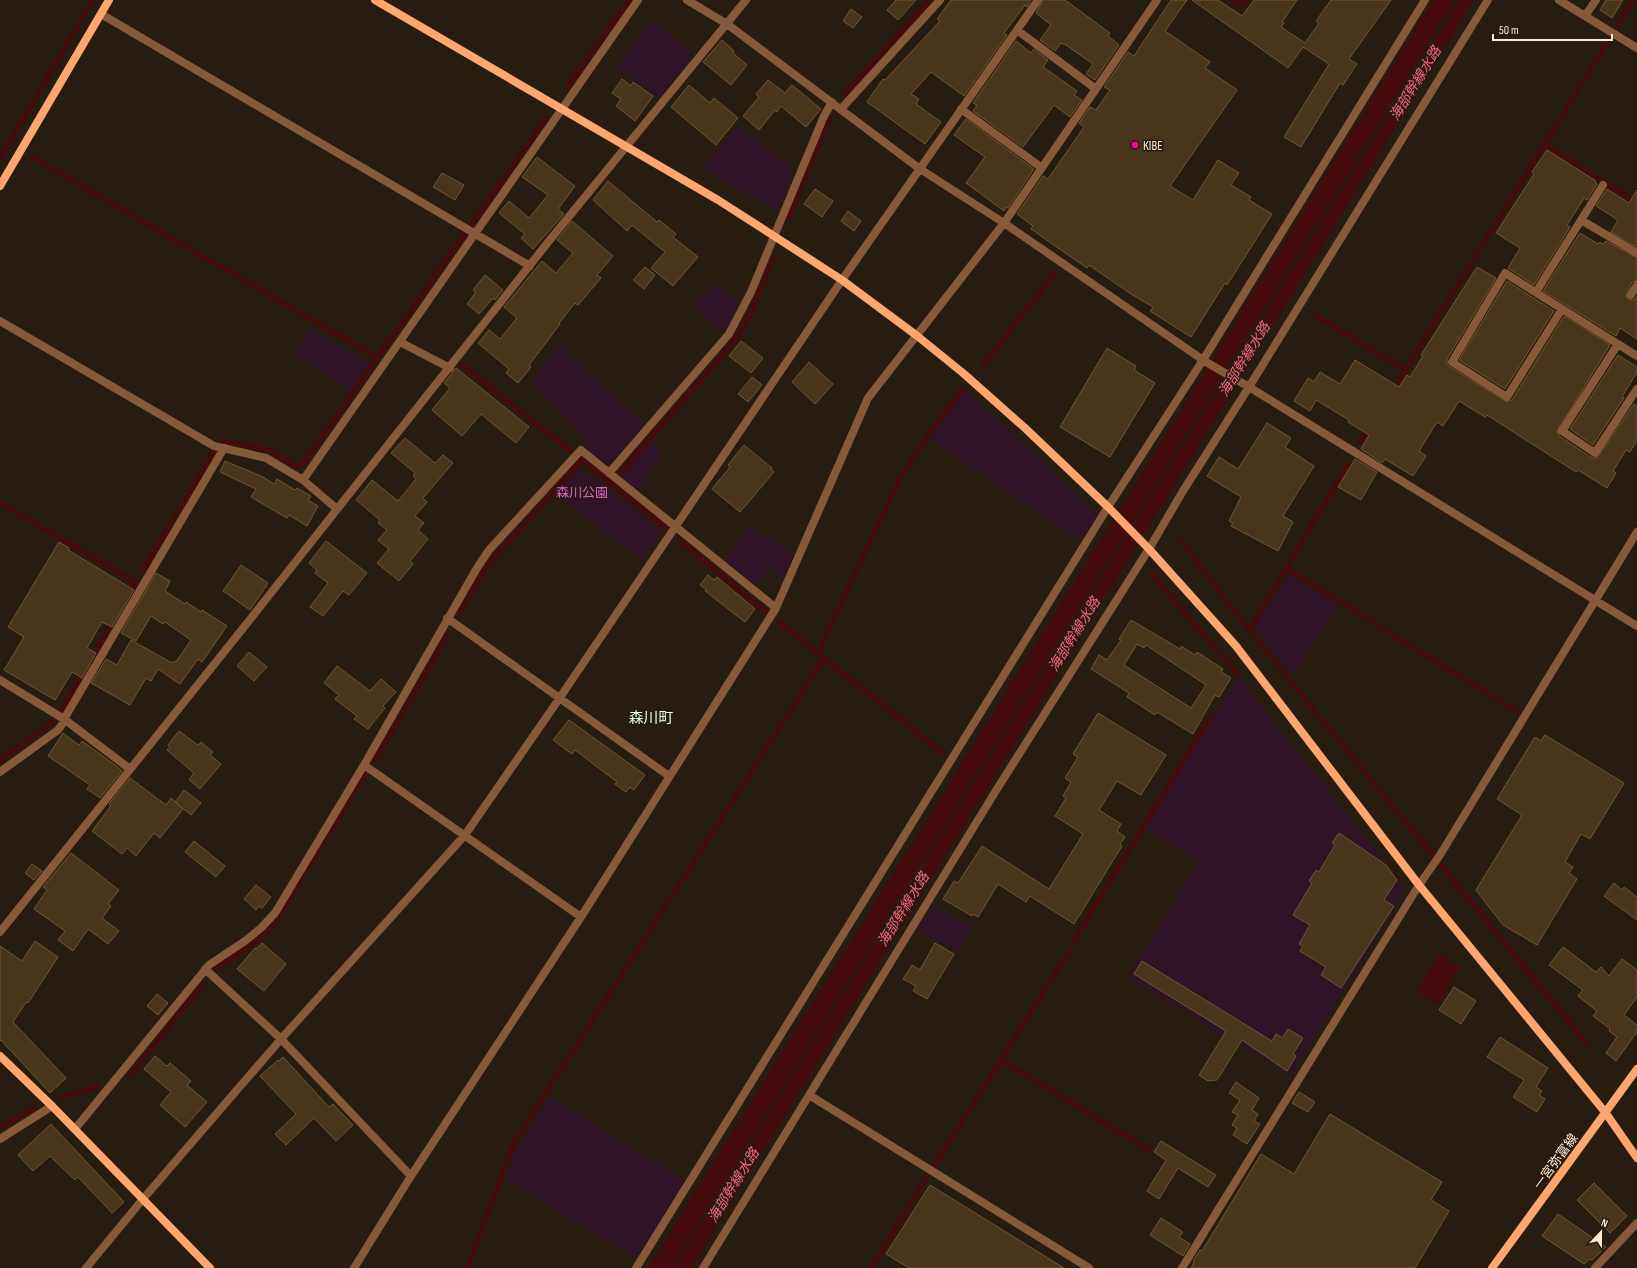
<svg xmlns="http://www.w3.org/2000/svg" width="1637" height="1268" font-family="'Sofia Sans Condensed','Noto Sans JP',sans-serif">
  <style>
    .green { fill: #311327 }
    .water { fill: #450b0a }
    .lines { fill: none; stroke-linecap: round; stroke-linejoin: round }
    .stream { stroke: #450b0a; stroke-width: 5 }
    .building { fill: #48351c; stroke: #74562e; fill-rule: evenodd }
    .street { stroke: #86593b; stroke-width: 8 }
    .secondary { stroke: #fea66d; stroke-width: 8 }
    .poi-dot { fill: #fe0388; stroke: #271c10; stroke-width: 1.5 }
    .labels { text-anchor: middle; stroke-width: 3; stroke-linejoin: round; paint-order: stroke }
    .poi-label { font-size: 13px; fill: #ffead6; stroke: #271c10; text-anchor: start }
    .park-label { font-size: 13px; fill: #e061d1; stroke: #271c10 }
    .street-label { font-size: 13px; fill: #ffead6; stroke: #271c10 }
    .water-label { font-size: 14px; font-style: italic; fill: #fe647e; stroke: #271c10 }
    .quarter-label { font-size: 15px; fill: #e2ffd8; stroke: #271c10 }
  </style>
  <rect width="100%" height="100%" fill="#271c10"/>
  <path class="green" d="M650,21L694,53L659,98L617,67Z
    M737,126L793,169L779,212L702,168Z
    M716,284L738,302L730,322L722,331L693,305Z
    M310,328L371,363L352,390L295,356Z
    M560,346L644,425L610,464L606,465L582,446L586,439L531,381Z
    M966,390L1099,515L1081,540L930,439Z
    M650,442L663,453L637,490L620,475Z
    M580,467L661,531L642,559L555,495Z
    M748,526L794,554L784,579L769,567L756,587L725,560Z
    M1288,573L1338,604L1293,676L1254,628Z
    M1238,677L1406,889L1291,1075L1128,977L1199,862L1145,828Z
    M933,906L972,928L958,953L917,930Z
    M550,1097L685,1181L636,1259L505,1178L518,1145Z"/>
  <path class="water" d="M1433,0H1455L671,1268H648L1208,367Z
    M1459,0H1474L691,1268H673Z
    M1181,536L1253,632L1590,1043L1585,1046L1231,611L1177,539Z
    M1439,954L1460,967L1438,1005L1417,992Z"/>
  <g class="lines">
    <path class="stream" d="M1231,0L1241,6L1246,0
      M1616,27L1633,0
      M567,87L629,0
      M844,95L929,0
      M1545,144L1637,203
      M32,157L378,358
      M0,158L93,0
      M789,218L824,130L830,120
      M471,225L546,118
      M1475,257L1608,41
      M1315,315L1405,370
      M462,365L572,452
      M983,365L1055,273
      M1393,390L1471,263
      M1360,442L1370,427
      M221,444L224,441L268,450L297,467L302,465L465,233
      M581,459L666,529
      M621,472L720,358L742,330L752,311L773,258
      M0,503L135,582L128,594
      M680,541L767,613
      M1286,568L1517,712
      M143,570L215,450
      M1151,573L1237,674
      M458,615L479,579L489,564L582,460
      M779,622L943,753
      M1249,631L1348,464
      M818,653L898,482L929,433L963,390
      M92,657L113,620
      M61,713L83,672
      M0,761L55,720
      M375,761L448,635
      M1073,942L1211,716
      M216,969L261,938L272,927L366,773
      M1001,1060L1149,1150
      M131,1075L202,985
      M61,1098L99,1086
      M0,1128L33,1108
      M933,1168L1070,950
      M467,1268L514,1143L824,658
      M871,1268L927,1176"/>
  </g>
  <path class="building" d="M896,0H916L898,20L887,10Z
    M951,0H1031L1027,7L1025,5L1004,33L1007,35L964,96L931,72L911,94L919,99L916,104L941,122L925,144L867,102L883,79L885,80L940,21L937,19Z
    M1043,0H1065L1110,33L1108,36L1119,45L1095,80L1086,74L1093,64L1066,45L1061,43L1055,51L1040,40L1051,25L1036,13Z
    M1171,0H1187L1165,31L1210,62L1205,68L1237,90L1170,186L1193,200L1218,160L1239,173L1231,185L1251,197L1249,200L1272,214L1227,285L1225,283L1191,337L1150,311L1153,307L1131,294L1089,265L1087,268L1031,229L1033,226L1017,214L1043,176L1048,179L1084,127L1079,123L1090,107L1096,110L1110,90L1104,87L1128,52L1134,56Z
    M1192,0H1218L1242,16L1254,0H1297L1282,22L1284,23L1281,27L1305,43L1319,23L1316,21L1331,0H1391L1349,59L1357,64L1343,85L1340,83L1301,147L1284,137L1329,64L1303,47L1288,68Z
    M1606,0H1623L1612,18L1600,10Z
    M851,9L862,17L853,28L843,21Z
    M722,40L734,51L733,53L747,65L731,85L703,62Z
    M1016,41L1031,53L1034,49L1048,60L1043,67L1077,91L1074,95L1082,100L1070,117L1054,105L1023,147L973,111L977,105L973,103Z
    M622,79L631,86L633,82L653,96L635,121L616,106L621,99L612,93Z
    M768,80L785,93L792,85L821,109L806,127L781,106L777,112L775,110L759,130L743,116L759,97L756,94Z
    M689,85L710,103L714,98L738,118L716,145L671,107Z
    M966,119L1034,169L1008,208L1006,207L1004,211L966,183L985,157L954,135Z
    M1547,150L1596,181L1595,182L1597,184L1587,200L1584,198L1567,225L1570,227L1534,285L1508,268L1520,248L1496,233L1534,174L1532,172Z
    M537,157L575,186L558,209L564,214L533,249L521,238L525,234L499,213L509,201L529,218L548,195L522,177Z
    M442,173L464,185L455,200L433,187Z
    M608,181L657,222L659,220L676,234L673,237L698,257L673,286L651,268L665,252L632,225L627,231L593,200Z
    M815,189L833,201L822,217L804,204Z
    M1607,189L1629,203L1637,190V247L1611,232L1618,220L1596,206Z
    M848,211L861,221L854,231L841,221Z
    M572,221L613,256L597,275L601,278L578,305L575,303L559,323L560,324L529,365L531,367L518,383L506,373L509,369L478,343L489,330L500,339L517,318L504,307L542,261L556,273L573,253L557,240Z
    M1580,233L1598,244L1600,242L1603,244L1606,241L1637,258V280L1632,282L1626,295L1628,299L1631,300H1634L1637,296V339L1620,328L1616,336L1543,291Z
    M645,267L655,275L644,289L633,280Z
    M1477,267L1496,278L1447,359V365L1507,402L1512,400L1564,316L1610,345L1557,431L1559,436L1592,458H1597L1634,404L1637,406V440L1630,452L1626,450L1613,471L1616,473L1607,488L1578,470L1576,472L1487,415L1485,417L1459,401L1443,426L1437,422L1419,451L1426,456L1413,476L1385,459L1382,463L1361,449L1369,435L1348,422L1349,420L1316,400L1310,411L1294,401L1308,378L1314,382L1320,372L1340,384L1355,360L1399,387L1407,375L1410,377L1423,356L1421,355Z
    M485,275L503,290L495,300L493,298L479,314L467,304L476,292L473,290Z
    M1507,281L1554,311L1505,389L1459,360Z
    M741,341L763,358L751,373L729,356Z
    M1107,348L1136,366L1134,370L1155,383L1110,457L1060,427Z
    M1618,355L1637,367V372L1622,397L1624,398L1593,445L1570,429Z
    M809,362L833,384L815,404L792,382Z
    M456,368L529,427L516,443L481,414L462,436L432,410L450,388L444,383Z
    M752,377L762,385L748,402L738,394Z
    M1267,423L1291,438L1285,447L1314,466L1283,516L1293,522L1278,551L1231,526L1233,523L1229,521L1241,497L1207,476L1219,457L1238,469Z
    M405,438L435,463L443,455L453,463L423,498L427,502L415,516L424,523L418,530L428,539L410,561L413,564L399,581L377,563L389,549L378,540L387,530L378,523L380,520L356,500L372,480L398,501L416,479L413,476L415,473L391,453Z
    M744,445L772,468L771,469L774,472L740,512L712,489L730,467L728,465Z
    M1355,459L1377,472L1361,500L1338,487Z
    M225,461L263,477L274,484L277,479L295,490L297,488L311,496L308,500L318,506L307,526L289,515L287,518L251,497L256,489L220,472Z
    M326,541L367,573L349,595L343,591L323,616L310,607L328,583L315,573L317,570L309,563Z
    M59,542L69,548L68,550L134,590L112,627L102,622L87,648L96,653L82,678L72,672L55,700L4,670L24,637L8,627Z
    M241,565L268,583L250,610L223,591Z
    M156,573L170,581L165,591L185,604L186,602L201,612L202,610L227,626L202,662L198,659L180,684L158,669L151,681L146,678L130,705L91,683L106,659L117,665L131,640L172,663L174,661L176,662L191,640L165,622L163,624L151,616L136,641L121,633Z
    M708,575L714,580L717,577L755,609L745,622L705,591L707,590L700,585Z
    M1131,620L1180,649L1181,646L1195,655L1197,652L1223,669L1221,672L1231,678L1219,697L1215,695L1193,734L1157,712L1155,715L1127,697L1129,693L1091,669L1099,655L1107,660L1121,640L1119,639ZM1137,644L1144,648L1146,645L1206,685L1191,708L1124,665Z
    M249,652L267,667L254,681L237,666Z
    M337,666L370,691L381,679L396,692L383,706L385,708L368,729L354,719L357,716L335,699L339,695L324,683Z
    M1098,713L1166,755L1141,795L1117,781L1099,810L1121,824L1117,831L1125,837L1120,844L1122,846L1074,924L1030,896L1026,902L998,884L978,917L973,914L972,916L943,899L954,881L958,883L982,846L1049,889L1083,834L1055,816L1066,798L1063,796L1071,782L1065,778L1078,757L1073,754Z
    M569,720L645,775L634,790L630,787L626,792L615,784L617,782L575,750L572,754L553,740Z
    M179,731L198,745L201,742L213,752L210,755L221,764L200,789L189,780L194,773L167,750L170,747L168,745Z
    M63,733L79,745L82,741L115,765L122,771L100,798L87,789L90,785L48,756Z
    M1545,735L1624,783L1590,839L1581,834L1565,862L1573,867L1569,873L1577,879L1537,945L1503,925L1476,890L1522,815L1497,799L1535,737L1541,741Z
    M130,778L166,805L171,798L183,809L160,838L154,833L136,856L127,848L122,854L92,831L111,806L109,804Z
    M184,790L201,803L191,815L175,802Z
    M1339,833L1386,865L1397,880L1384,900L1394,906L1341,988L1321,975L1326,967L1300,951L1303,946L1299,944L1310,925L1293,915L1312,883L1309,881L1316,870L1319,872L1335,845L1332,843Z
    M194,841L225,866L216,877L185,852Z
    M71,853L119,890L108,904L111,906L102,918L119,931L108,944L88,929L73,951L58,940L65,931L34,909L47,890L43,887Z
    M32,864L42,871L34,880L25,873Z
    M1614,883L1622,890L1624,887L1637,897V920L1604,896Z
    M256,885L271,897L262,908L259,906L256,910L244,899Z
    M35,941L58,957L28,1003L26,1002L13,1022L66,1078L50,1093L1,1040L0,1041V946L22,961Z
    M262,943L286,964L264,991L237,969L255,948L256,949Z
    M935,943L954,954L927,999L913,991L916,986L903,979L912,965L920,970Z
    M1563,947L1596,972L1601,967L1609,976L1622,959L1637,970V997L1624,1015L1637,1025V1032L1616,1061L1606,1053L1617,1037L1609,1031L1610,1029L1593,1016L1597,1011L1578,996L1583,990L1549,965Z
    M1142,961L1272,1041L1276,1034L1282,1038L1288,1029L1303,1038L1293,1054L1296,1056L1287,1071L1242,1040L1217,1080L1208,1081L1199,1075L1226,1031L1134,974Z
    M1454,987L1476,1001L1461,1024L1439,1010Z
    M157,994L168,1003L158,1015L147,1006Z
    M1500,1037L1548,1068L1536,1087L1542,1091L1539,1095L1545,1099L1537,1112L1513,1097L1524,1080L1487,1057Z
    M155,1056L167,1066L170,1063L191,1081L187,1085L207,1102L185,1127L160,1105L171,1092L144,1069Z
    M283,1057L329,1107L333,1104L353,1125L336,1141L314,1118L286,1145L275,1134L296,1114L260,1076L278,1060L279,1061Z
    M1236,1082L1259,1098L1252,1110L1258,1114L1254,1121L1260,1124L1247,1144L1233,1135L1237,1128L1232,1125L1238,1115L1232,1112L1240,1100L1229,1093Z
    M1299,1092L1315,1102L1308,1112L1292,1103Z
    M1330,1114L1442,1182L1431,1200L1449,1211L1415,1268H1191L1194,1262L1193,1261L1200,1250L1202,1251L1261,1154L1294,1174Z
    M51,1124L124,1202L112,1213L78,1177L75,1180L50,1156L33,1171L18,1155Z
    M1161,1141L1216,1175L1208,1187L1178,1168L1159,1199L1147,1191L1166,1160L1154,1152Z
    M1594,1183L1627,1216L1610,1233L1577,1200Z
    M930,1185L1064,1268H909L886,1254Z
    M1558,1214L1606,1247L1592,1260L1590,1259L1584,1264L1542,1236Z
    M1161,1218L1183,1232L1179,1237L1190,1244L1183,1256L1150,1235Z"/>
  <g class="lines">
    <path class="street" d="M687,0L727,24L920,169L1004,223L1206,362L1249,387L1637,626
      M1559,0L1637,48
      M101,14L530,266
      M1585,16L1596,0
      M1017,30L1096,89
      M841,109L940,0
      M961,109L1042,168
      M1581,220L1637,253
      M1536,292L1603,185
      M1631,295L1637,285
      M1562,309L1507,397L1452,362L1505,273L1637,356
      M0,321L214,446L266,458L303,480L337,509
      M400,342L450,368
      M1618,344L1562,431L1595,453L1637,389
      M609,473L729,334L751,292L824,116L832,102
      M303,480L638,0
      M447,618L669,776
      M0,680L64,719L130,769
      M64,719L224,448
      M364,765L581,917
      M0,772L58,730L65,720
      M0,932L248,622L549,241L746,0
      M205,969L281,1039L411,1176
      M809,1095L1089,1268
      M75,1129L209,965L245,941L261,928L275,913L364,765L477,568L489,550L581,450L776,608
      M0,1139L52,1106
      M86,1268L143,1199L281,1039L465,835L559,699L842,280L1038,0
      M354,1268L411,1176L581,917L776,608L868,398L1004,223L1157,0
      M636,1268L1108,507L1203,360L1425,0
      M703,1268L997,789L1149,549L1183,491L1249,387L1488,0
      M1182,1268L1419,885L1440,855L1637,532
      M1595,1268L1637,1223"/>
    <path class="secondary" d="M375,0L718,200L774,236L842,280L916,335L963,373L1025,428L1108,507L1149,549L1236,646L1419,885L1605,1112L1637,1158
      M0,186L109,0
      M0,1056L52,1106L210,1268
      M1492,1268L1637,1069"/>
  </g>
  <circle class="poi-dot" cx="1135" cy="145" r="4"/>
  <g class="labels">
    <g class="poi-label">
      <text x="1143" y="150">KIBE</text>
    </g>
    <g class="park-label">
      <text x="582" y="497">森川公園</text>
    </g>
    <g class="street-label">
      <text transform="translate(1555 1161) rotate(-54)" y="5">一宮弥富線</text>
    </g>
    <g class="water-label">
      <text transform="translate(1415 83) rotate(-58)" y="5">海部幹線水路</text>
      <text transform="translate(1244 359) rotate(-58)" y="5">海部幹線水路</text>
      <text transform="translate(1074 634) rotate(-58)" y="5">海部幹線水路</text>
      <text transform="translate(903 909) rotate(-58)" y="5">海部幹線水路</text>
      <text transform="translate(733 1185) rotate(-58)" y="5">海部幹線水路</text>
    </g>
    <g class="quarter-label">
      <text x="651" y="723">森川町</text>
    </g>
  </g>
  <g transform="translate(1601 1232) rotate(22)" stroke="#271c10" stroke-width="3" paint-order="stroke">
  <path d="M0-3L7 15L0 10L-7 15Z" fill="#ffead6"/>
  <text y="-6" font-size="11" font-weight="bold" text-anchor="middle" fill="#ffead6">N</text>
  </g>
  <path d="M1493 34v6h119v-6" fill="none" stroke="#ffead6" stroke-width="2"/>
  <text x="1499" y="34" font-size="12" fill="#ffead6" stroke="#271c10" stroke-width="3" paint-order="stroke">50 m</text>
</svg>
